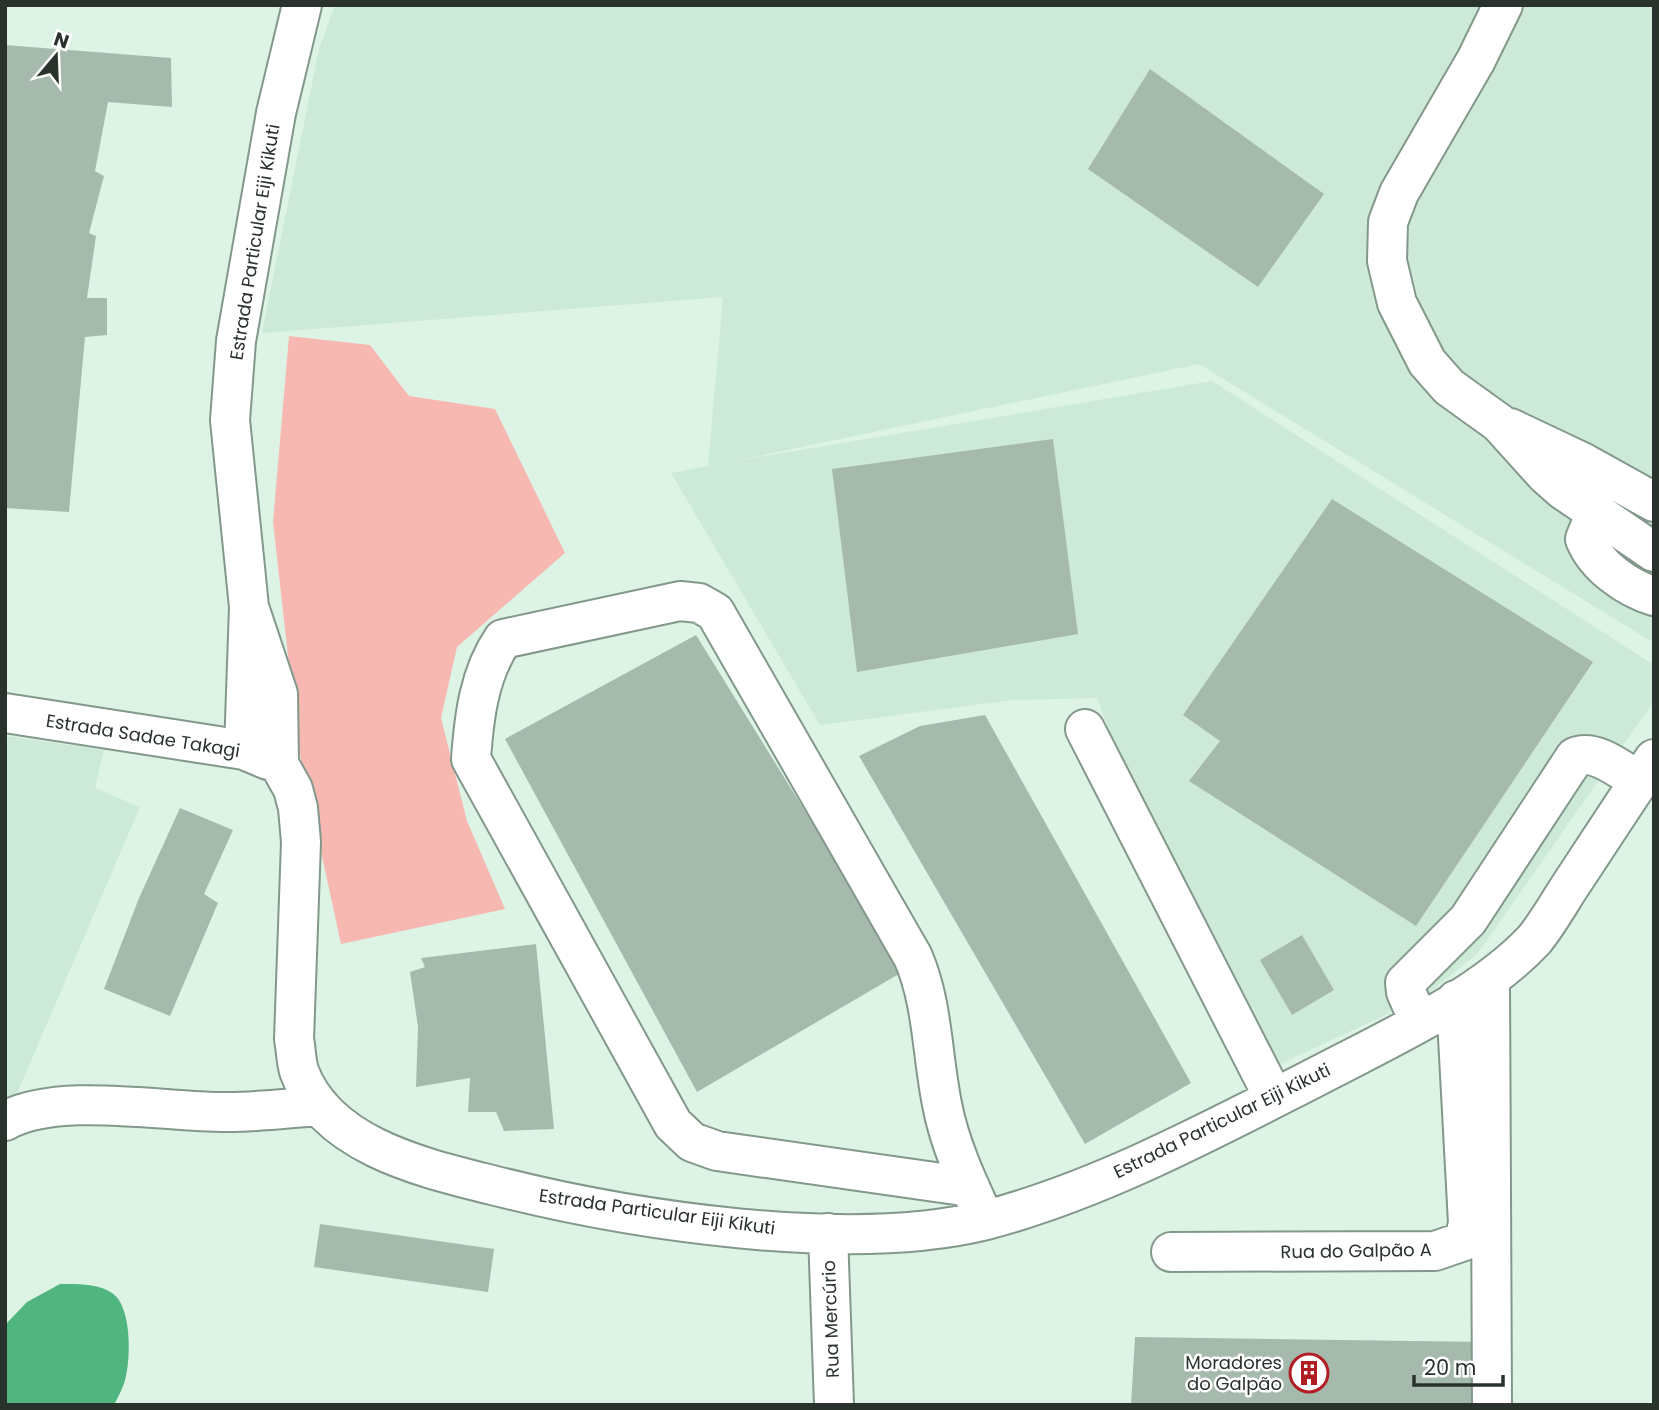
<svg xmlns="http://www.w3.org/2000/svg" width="1659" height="1410" font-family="Poppins,sans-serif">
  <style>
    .built { fill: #cde9d7 }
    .green { fill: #f7b8b2 }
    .water { fill: #50b57e }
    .building { fill: #a5baad }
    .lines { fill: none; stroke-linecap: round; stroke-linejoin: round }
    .minor-casing { stroke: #83988a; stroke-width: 42 }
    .minor { stroke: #fff; stroke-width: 38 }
    .labels { text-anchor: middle; stroke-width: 5; stroke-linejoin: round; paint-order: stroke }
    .street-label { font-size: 18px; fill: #2a322d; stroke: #fff }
    .poi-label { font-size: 18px; fill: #2a322d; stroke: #fff; text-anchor: end }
  </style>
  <rect width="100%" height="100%" fill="#ddf3e5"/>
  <path class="built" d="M335,5H1654V643L1199,364L735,461L1212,381L1654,665V701L1478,953L1424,997L1271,1068L1140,814L1097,698L1013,700L820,725L671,473L708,466L723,297L262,333L319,49Z
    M5,736L104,750L95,788L140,807L15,1098L5,1099Z"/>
  <path class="green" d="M289,336L370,345L409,396L495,409L565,553L457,647L441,718L467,821L505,909L341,944L298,745L273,522Z"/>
  <path class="water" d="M60,1284C77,1284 97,1283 112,1293C132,1306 131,1359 125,1380C123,1388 118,1397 114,1405H5V1325L27,1302Z"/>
  <path class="building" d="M5,45L171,58L172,107L108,102L95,171L104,176L89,233L96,236L87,298H107V335L85,337L69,512L5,508Z
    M1150,69L1324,194L1258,287L1088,169Z
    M1053,439L1078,634L857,672L832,469Z
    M1332,499L1593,662L1416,926L1189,781L1220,741L1183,715Z
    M696,635L904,971L697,1092L505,739Z
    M985,715L1191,1083L1085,1144L859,756L920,726Z
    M180,808L233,830L204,894L218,903L170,1016L104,989L139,898Z
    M1302,935L1334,990L1292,1015L1260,960Z
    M536,944L554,1129L504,1131L496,1112H468L470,1078L416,1087L418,1027L410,972L425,967L421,958Z
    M320,1224L494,1249L488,1292L314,1267Z
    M1135,1337L1485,1342V1405H1131Z"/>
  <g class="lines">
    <defs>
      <path id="minor" d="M1503,5L1476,60L1399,193L1388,222L1387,261L1397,303L1427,362L1449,387L1499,423L1546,475L1563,490L1654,552
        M1510,428L1584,463L1654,502
        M1596,512L1585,539C1596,566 1627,588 1654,596
        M249,607L278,694L279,764L293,789L298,808L301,842L294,1039C296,1049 296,1061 299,1071C326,1146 424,1168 492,1185C629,1220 849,1254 986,1220C1097,1191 1208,1132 1310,1080C1382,1042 1479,999 1534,940C1549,922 1561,899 1574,880C1601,839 1627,799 1654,759
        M5,713L244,750L268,760
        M1085,729L1274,1098
        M244,750L249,607L230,420L236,341L276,113L302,5
        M1490,980L1492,1405
        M1419,1021L1406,992L1405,983L1468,920L1575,757C1595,748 1622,771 1639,781
        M5,1121C60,1091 166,1113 229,1112C259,1112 290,1108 320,1106
        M970,1187L717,1151L692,1142L673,1124L471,759C474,717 479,674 503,639L680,601L699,603L715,612L913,957C933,1003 932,1055 942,1104C949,1143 968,1184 985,1220
        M828,1233L834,1405
        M1171,1252L1435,1251L1464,1241L1468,1223L1456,1000"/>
    </defs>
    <use href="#minor" class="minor-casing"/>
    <use href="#minor" class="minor"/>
  </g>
  <defs>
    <symbol id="building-ring" viewBox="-11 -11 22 22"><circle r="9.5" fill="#fff" stroke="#b01e24" stroke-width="1.5"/><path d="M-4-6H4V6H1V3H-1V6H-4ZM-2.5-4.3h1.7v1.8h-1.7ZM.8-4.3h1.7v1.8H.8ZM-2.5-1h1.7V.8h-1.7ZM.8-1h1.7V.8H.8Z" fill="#b01e24"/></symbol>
  </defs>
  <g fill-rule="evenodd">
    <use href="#building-ring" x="1287" y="1351" width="44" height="44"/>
  </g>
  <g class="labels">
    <g class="street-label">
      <text transform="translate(255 242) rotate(-81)" y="6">Estrada Particular Eiji Kikuti</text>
      <text transform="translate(143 736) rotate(9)" y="6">Estrada Sadae Takagi</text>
      <text transform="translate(1222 1121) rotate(-26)" y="6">Estrada Particular Eiji Kikuti</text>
      <text transform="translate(657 1212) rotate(8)" y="6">Estrada Particular Eiji Kikuti</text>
      <text transform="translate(1356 1251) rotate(-1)" y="6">Rua do Galpão A</text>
      <text transform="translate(831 1319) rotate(-92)" y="6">Rua Mercúrio</text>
    </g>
    <g class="poi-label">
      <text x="1282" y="1369">Moradores<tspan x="1282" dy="21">do Galpão</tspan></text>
    </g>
  </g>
  <rect width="1659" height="1410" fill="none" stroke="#2a322d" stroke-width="14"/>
  <g transform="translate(56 56) rotate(19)" stroke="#ffffff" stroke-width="5" paint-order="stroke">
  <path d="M0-5L12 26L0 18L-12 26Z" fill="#2a322d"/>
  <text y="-10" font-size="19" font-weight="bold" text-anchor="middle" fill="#2a322d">N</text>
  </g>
  <path d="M1414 1375v10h89v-10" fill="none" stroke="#2a322d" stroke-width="3.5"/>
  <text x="1424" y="1375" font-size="21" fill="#2a322d" stroke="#ffffff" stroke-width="5" paint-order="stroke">20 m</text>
</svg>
